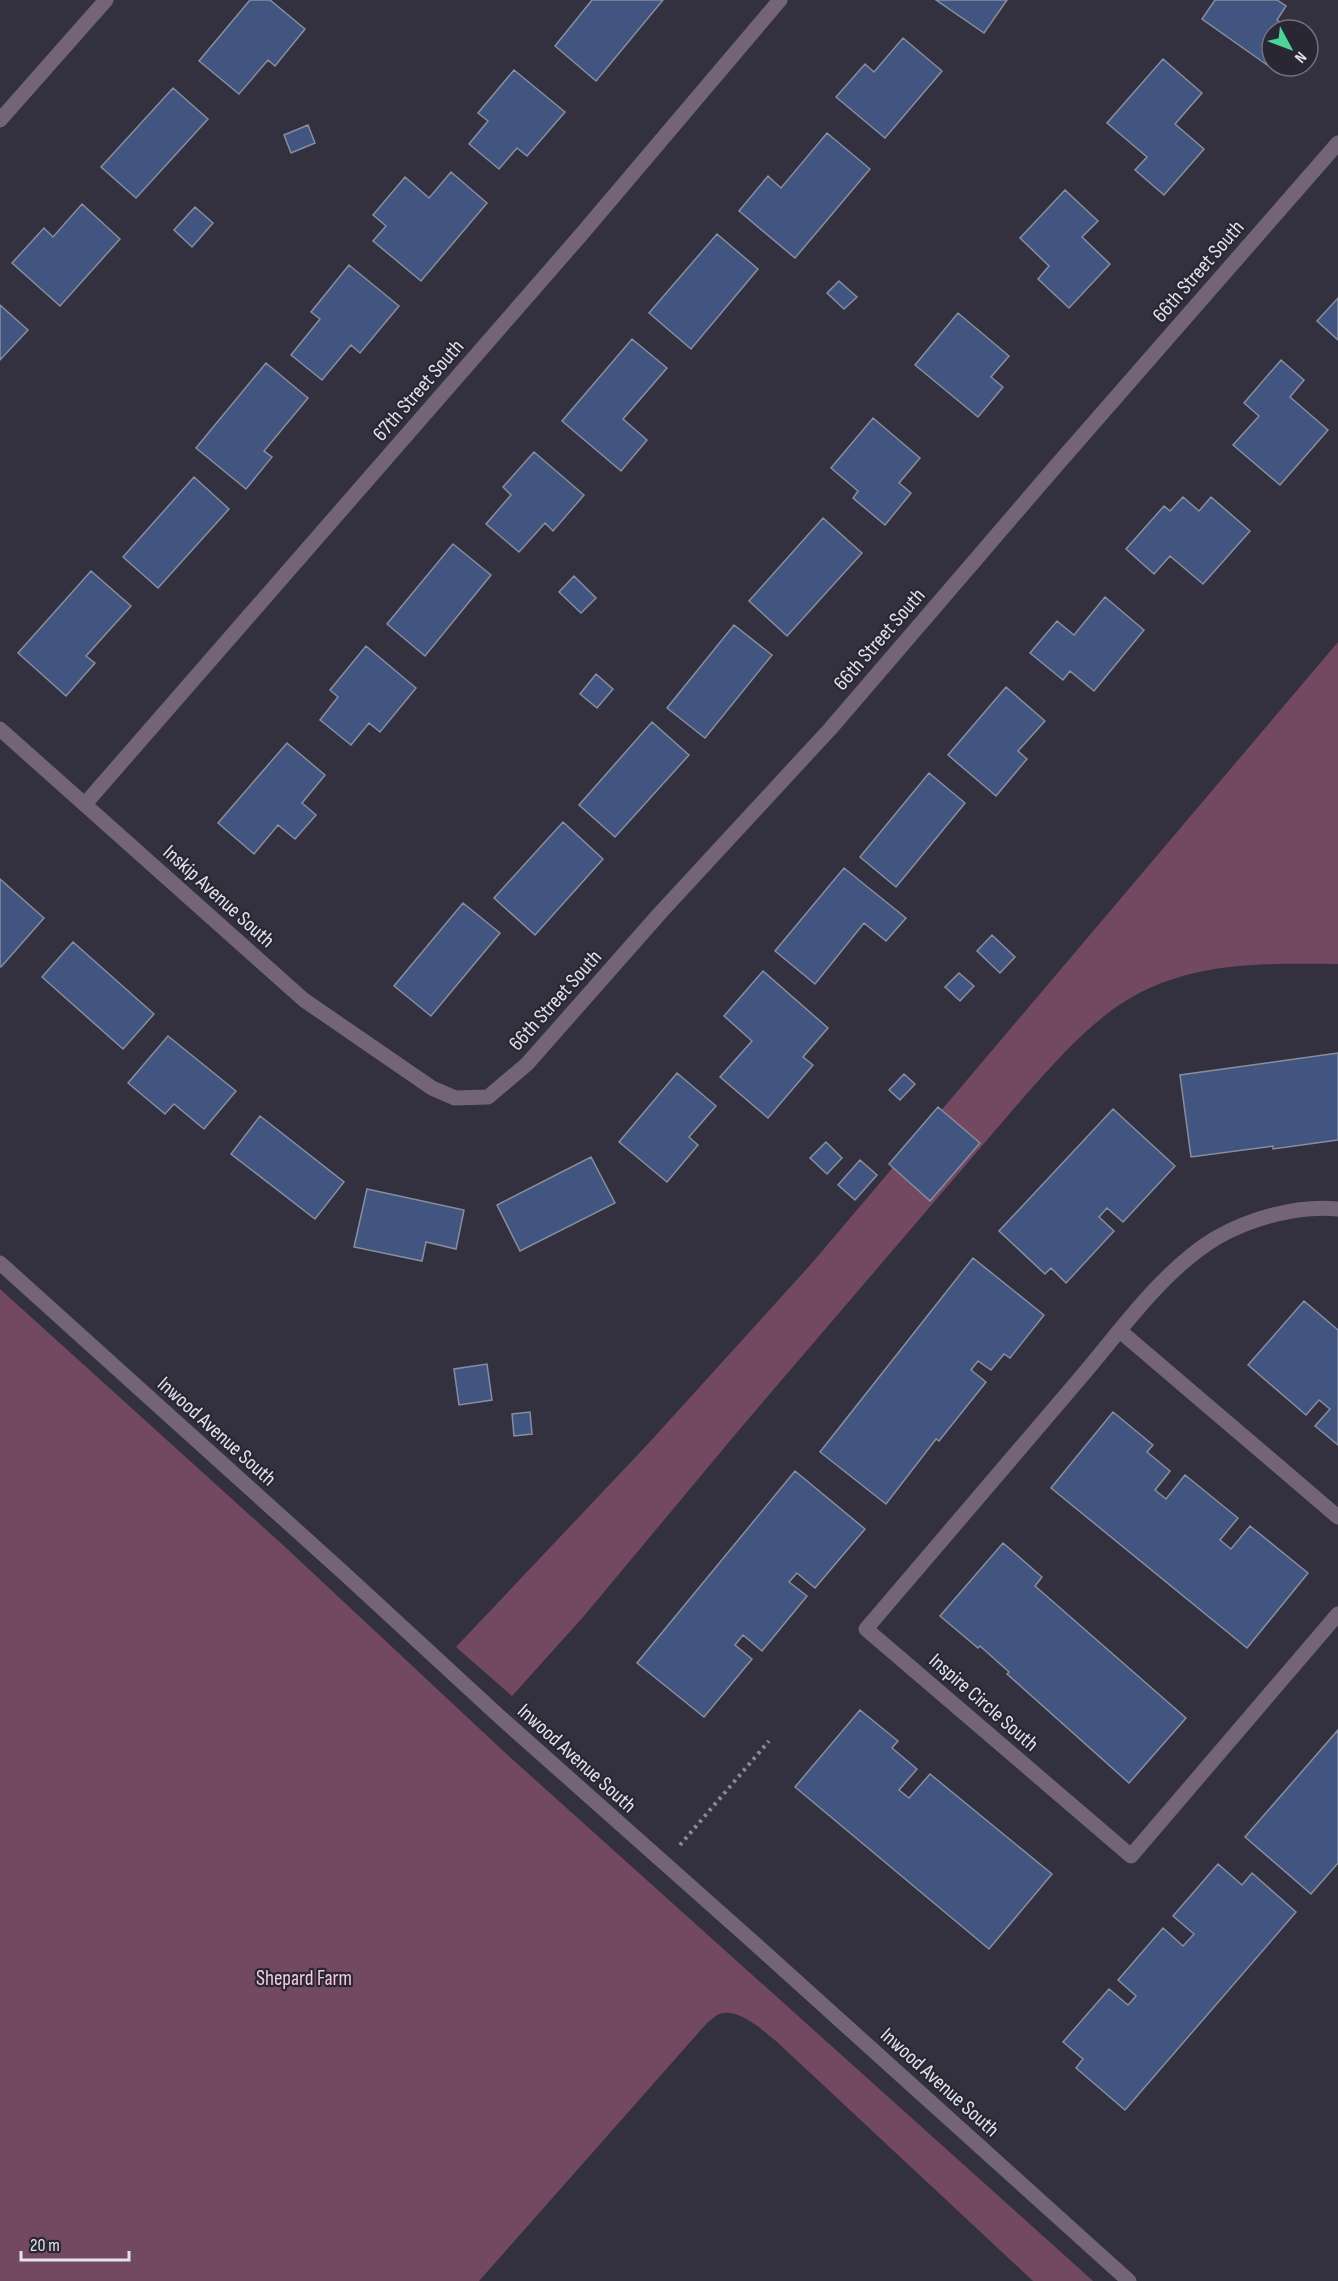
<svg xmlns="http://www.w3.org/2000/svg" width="1338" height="2281" font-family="'Sofia Sans Condensed',sans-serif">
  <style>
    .green { fill: #734962 }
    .building { fill: #425581; stroke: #878e9e; stroke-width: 1.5 }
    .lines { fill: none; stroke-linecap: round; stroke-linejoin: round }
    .path { stroke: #8b8a95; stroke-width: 4; stroke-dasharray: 3 4.5; stroke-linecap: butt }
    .minor { stroke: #736477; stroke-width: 15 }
    .labels { text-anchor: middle; stroke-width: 4.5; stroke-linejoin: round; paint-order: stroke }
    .street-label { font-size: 21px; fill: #e3e2eb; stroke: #292734 }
    .park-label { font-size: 21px; fill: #f7c7e2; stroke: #292734 }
  </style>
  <rect width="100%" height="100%" fill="#33313f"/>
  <path class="green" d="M1338,642V964C1254,963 1172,961 1103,1017C1073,1041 1048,1070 1023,1098L739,1430L584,1616L512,1696L456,1647L647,1445L812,1263Z
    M0,1289L284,1546L512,1759L1093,2281H1033L776,2041C762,2030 739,2007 719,2014C715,2016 711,2020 707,2023L479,2281H0Z"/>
  <path class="building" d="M250,0H270L305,29L275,66L268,60L239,94L199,61Z
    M592,0H663L596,81L555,46Z
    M936,0H1007L984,33Z
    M1215,0H1277L1286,6L1277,20L1292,30H1272V63L1270,67L1202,19Z
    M903,38L942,71L885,138L836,97L865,64L874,72Z
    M1163,59L1202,93L1175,124L1204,149L1164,195L1135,170L1147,157L1107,123Z
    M514,70L565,112L527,156L517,148L499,169L469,144L488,121L478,113Z
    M173,88L208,119L136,198L101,167Z
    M308,125L315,143L291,153L284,135Z
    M827,133L870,169L795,258L739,211L768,176L781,188Z
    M451,172L487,203L421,281L373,241L386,226L373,215L405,177L429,198Z
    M1065,190L1098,221L1082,237L1110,264L1069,308L1038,279L1049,266L1020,238Z
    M82,204L120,239L60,306L12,263L44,228L53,237Z
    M195,207L213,223L192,247L174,230Z
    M717,234L758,269L691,349L649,313Z
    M349,265L399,306L360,353L351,345L322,380L291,355L320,319L311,312Z
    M839,281L857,297L844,309L827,293Z
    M1338,298V340L1317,321Z
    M0,305L28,330L0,360Z
    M958,313L1009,356L991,377L1003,387L978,417L915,365Z
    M632,339L667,368L623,419L647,440L621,471L562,421Z
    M1281,360L1304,380L1290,397L1328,430L1280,485L1233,445L1259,416L1244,403Z
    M266,363L308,398L264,451L272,457L246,489L196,448Z
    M873,418L920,458L899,483L911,493L885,525L853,498L858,491L831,468Z
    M534,452L584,495L553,531L545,523L519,552L486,524L511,495L503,487Z
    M194,477L229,509L158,588L123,557Z
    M1183,497L1199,511L1211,497L1250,531L1203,584L1170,556L1154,574L1126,549L1164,506L1170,511Z
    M823,518L862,553L787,636L749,601Z
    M453,544L491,575L425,656L387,624Z
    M91,571L131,606L86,656L95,663L66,696L18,653Z
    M574,576L596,598L581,613L559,592Z
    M1105,597L1144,630L1094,691L1070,671L1063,680L1030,653L1057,621L1074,635Z
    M734,625L772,655L705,738L667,708Z
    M366,646L416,688L380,732L369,723L351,745L320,720L338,697L330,690Z
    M596,674L613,689L597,708L580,694Z
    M1006,687L1045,721L1018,751L1027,759L996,796L948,755Z
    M652,722L689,755L615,837L579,805Z
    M287,743L325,775L302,803L316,815L295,839L278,825L254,854L218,823Z
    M929,773L965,803L896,887L860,857Z
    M563,822L603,859L535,935L494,898Z
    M844,868L906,918L886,941L864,923L815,984L775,951Z
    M0,879L44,918L1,967L0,966Z
    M463,903L500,933L431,1016L394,986Z
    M992,935L1015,957L1000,973L977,951Z
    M73,942L154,1014L123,1049L42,977Z
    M763,971L828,1028L803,1057L813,1065L768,1118L720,1077L752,1041L724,1016Z
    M959,973L974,986L960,1001L945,987Z
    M168,1036L236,1091L204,1129L174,1104L165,1114L128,1083Z
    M1338,1053V1140L1273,1149V1146L1191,1157L1180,1075Z
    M677,1073L716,1106L689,1137L698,1145L667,1182L619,1142Z
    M904,1074L915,1084L900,1100L889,1090Z
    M938,1107L980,1143L930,1201L889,1164Z
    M1113,1109L1175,1166L1123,1222L1107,1208L1099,1217L1114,1231L1066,1283L1051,1268L1045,1274L999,1231Z
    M260,1116L344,1182L315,1219L231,1154Z
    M826,1142L842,1158L827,1174L810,1158Z
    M591,1157L615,1203L520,1251L497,1205Z
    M860,1160L877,1175L855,1200L838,1185Z
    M367,1189L464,1210L456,1249L426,1242L422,1261L354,1247Z
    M973,1258L1044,1315L1010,1358L1004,1354L991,1370L978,1361L971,1370L986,1382L939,1441L936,1439L886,1504L820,1452Z
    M1304,1301L1338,1330V1445L1315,1426L1330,1409L1319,1400L1306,1415L1248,1365Z
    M487,1364L492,1400L459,1405L454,1369Z
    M530,1412L532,1434L514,1436L512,1414Z
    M1113,1412L1153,1445L1147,1452L1170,1471L1155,1490L1166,1499L1185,1475L1238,1518L1220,1540L1231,1549L1250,1526L1308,1573L1247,1648L1051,1488Z
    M795,1471L865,1529L815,1588L797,1573L789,1582L807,1596L762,1651L743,1635L735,1645L752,1659L704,1717L637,1663Z
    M1003,1543L1042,1577L1035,1586L1186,1718L1129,1783L1007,1674L1009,1672L980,1646L978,1648L940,1616Z
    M860,1710L898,1741L892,1748L917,1769L899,1790L909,1798L930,1774L1052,1874L989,1949L795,1787Z
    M1338,1730V1863L1311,1894L1245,1837Z
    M1218,1864L1242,1885L1252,1873L1296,1912L1125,2110L1076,2068L1083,2059L1063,2042L1109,1989L1128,2005L1136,1996L1118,1980L1163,1928L1183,1946L1194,1934L1173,1916Z"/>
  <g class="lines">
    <path class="path" d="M680,1845L769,1741"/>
    <path class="minor" d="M0,120L106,0
      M0,729L304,1000L432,1088L455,1098L488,1097L527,1064L661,912L831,728L1056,466L1338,143
      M85,804L580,236L780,0
      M1338,1209C1298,1205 1251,1218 1216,1238C1163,1270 1121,1330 1081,1377C1009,1461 937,1545 866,1629L1131,1856L1338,1614
      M0,1263L346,1575L500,1717L752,1941L1129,2281
      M1120,1331L1338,1517"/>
  </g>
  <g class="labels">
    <g class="street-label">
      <text transform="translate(1198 271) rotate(-49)" y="7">66th Street South</text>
      <text transform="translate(418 390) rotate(-49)" y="7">67th Street South</text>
      <text transform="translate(879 639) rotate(-49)" y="7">66th Street South</text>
      <text transform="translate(219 896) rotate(42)" y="7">Inskip Avenue South</text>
      <text transform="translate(555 1000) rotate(-48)" y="7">66th Street South</text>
      <text transform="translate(217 1431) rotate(42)" y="7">Inwood Avenue South</text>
      <text transform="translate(984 1702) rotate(41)" y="7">Inspire Circle South</text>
      <text transform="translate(577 1758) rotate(42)" y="7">Inwood Avenue South</text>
      <text transform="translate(940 2082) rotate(42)" y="7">Inwood Avenue South</text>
    </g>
    <g class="park-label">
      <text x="304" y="1985">Shepard Farm</text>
    </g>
  </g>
  <g transform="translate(1290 48) rotate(131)"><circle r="28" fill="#292734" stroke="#73727d" stroke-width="1.5"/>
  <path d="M0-4.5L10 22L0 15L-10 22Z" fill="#4cd49b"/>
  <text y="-9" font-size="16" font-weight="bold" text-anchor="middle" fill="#e3e2eb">N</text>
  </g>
  <path d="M21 2251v9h108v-9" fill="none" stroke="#e3e2eb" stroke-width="3"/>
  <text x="30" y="2251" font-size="18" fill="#e3e2eb" stroke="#292734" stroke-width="4.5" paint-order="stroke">20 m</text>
</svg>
